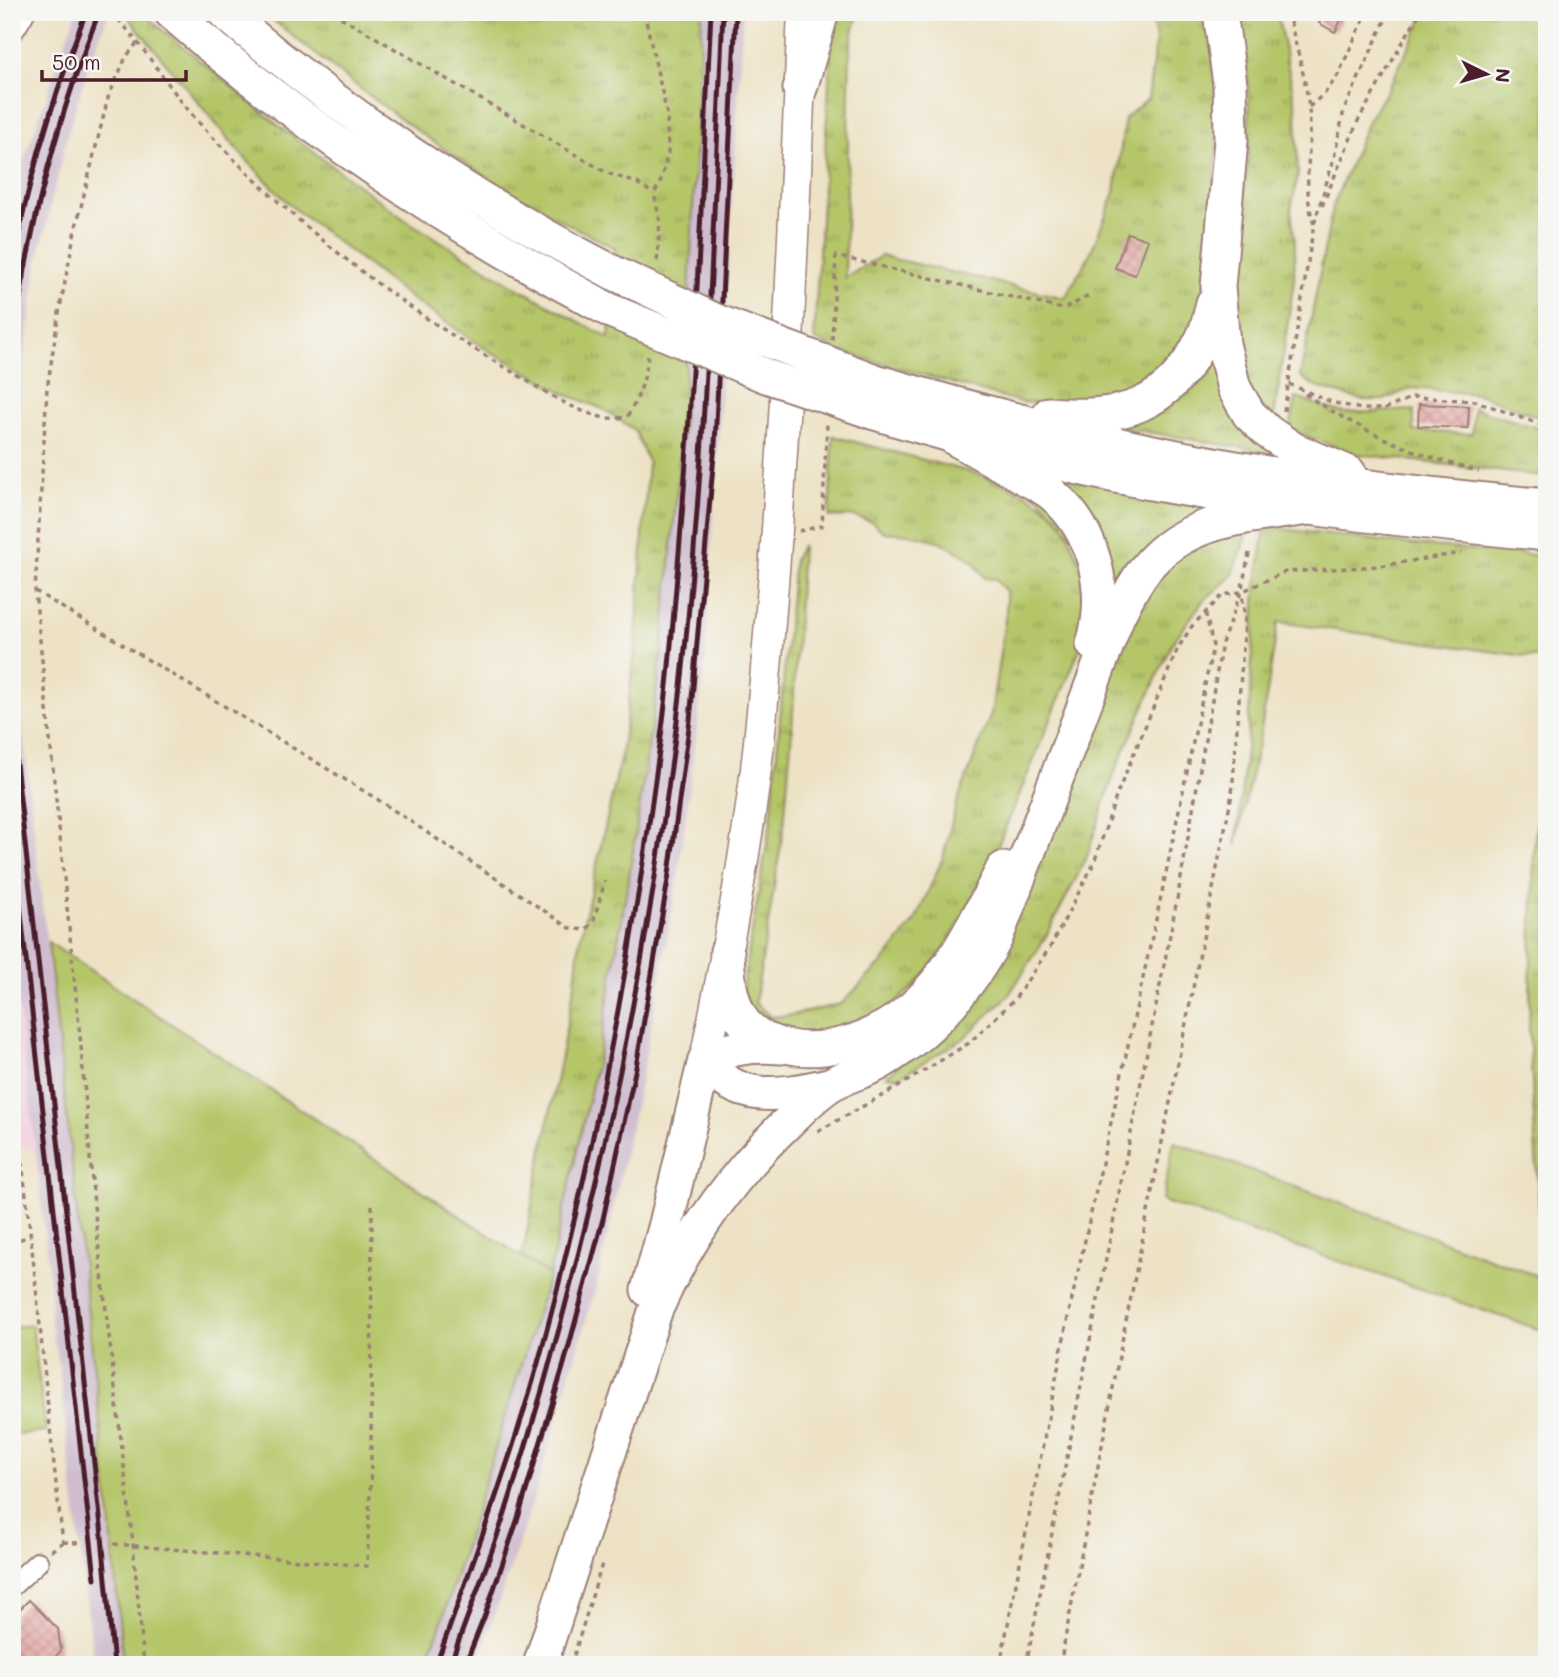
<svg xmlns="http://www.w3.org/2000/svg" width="1559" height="1677" font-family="Mali,sans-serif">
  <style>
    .built { fill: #f3cfe0 }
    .railway { fill: #cfbdcf }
    .grass { fill: url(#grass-tufts); stroke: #80724a; stroke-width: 2 }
    .green { fill: #b5c669; stroke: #80724a; stroke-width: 2 }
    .building { fill: url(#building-cross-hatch) }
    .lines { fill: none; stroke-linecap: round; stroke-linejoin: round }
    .street-casing { stroke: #9c8078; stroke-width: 23 }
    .secondary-casing { stroke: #9c8078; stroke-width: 30 }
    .primary-casing { stroke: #9c8078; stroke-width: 33 }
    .highway-casing { stroke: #9c8078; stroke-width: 37 }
    .path { stroke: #9c8078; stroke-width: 3.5; stroke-dasharray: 5 5; stroke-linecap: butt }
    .street { stroke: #fff; stroke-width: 19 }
    .secondary { stroke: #fff; stroke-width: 26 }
    .primary { stroke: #fff; stroke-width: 30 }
    .highway { stroke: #fff; stroke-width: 33 }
    .rail { stroke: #4a1f2b; stroke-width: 5 }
    .highway-bridge-casing { stroke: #9c8078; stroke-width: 37; stroke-linecap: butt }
    .highway-bridge { stroke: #fff; stroke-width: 33 }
  </style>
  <defs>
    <pattern id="grass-tufts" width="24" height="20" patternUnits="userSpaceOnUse" patternTransform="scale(1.75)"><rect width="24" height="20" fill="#b5c669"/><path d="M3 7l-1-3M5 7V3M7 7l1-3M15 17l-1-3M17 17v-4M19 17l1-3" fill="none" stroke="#95a057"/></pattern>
    <pattern id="building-cross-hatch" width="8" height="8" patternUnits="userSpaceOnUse" patternTransform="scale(1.75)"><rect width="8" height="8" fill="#e2a3a0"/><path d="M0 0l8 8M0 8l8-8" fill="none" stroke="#b98483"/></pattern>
  </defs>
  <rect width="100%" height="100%" fill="#f6f6f2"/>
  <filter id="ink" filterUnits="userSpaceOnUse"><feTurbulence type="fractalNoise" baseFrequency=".0143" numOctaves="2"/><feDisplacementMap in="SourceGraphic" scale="14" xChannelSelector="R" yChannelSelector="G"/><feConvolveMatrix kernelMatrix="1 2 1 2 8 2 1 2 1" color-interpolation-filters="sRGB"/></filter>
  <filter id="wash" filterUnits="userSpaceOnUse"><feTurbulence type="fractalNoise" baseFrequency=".00686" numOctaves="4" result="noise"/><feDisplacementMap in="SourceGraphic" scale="28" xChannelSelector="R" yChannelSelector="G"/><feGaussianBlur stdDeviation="1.57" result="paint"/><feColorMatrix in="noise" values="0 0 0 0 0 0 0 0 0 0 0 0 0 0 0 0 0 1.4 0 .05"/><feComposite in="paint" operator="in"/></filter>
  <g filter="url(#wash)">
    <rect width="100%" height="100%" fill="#ede2c5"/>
    <path class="built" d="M12,161L23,163L12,213Z
      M12,954L14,960L36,1151L12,1143Z"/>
    <path class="railway" d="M76,12H104L108,15L88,67L66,140L38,260L21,377L13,483L12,553V213L23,163Z
      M702,12H743L705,664L678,877L644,1065L596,1287L528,1516L477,1665H424L439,1630L549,1275L599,1053L631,864L661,660L683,425Z
      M12,595L22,725L68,1131L123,1665H94L57,1352L53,1339L50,1311L51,1295L36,1151L12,954Z"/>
    <path class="grass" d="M129,12H141L288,133L404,219L521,290L609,338L615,248C582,231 548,215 516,195C427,142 343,77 263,12H702L683,425L661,660L631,864L599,1053L549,1275L522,1257L575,983L579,944L621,756L635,652L648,462L635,431L603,409L568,395L486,349L413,300L291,206L240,153L128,17Z
      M835,12H858L850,46L845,278L881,256L1065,298L1090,254L1115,192L1125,118L1148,99L1156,40L1151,12H1210L1219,117L1208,274L1194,327L1167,375L1128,403L1083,408L1020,402L838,351L814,339L832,32Z
      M1236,12H1277L1296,107L1298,174L1291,210L1295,242L1294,280L1274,417L1247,392L1233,330L1235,279L1248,162L1249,107L1246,59Z
      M1426,12H1547V420L1478,394L1411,388L1384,400H1361L1317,387L1300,377L1333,205L1369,119L1389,87Z
      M1214,337L1285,455L1094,423Z
      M1296,398L1344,413L1414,410V431L1472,434L1474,407C1497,419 1523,421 1547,432V477L1350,453L1290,429Z
      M833,436L981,475L1027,494L1061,518L1089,584L1079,651L994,855L968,908L941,954L915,986L883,1013L825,1039L756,1028L742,990L771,821L794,559L802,545L792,730L784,826L755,1003L771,1017L793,1015L841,1004L883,962L916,919L943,858L956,805L991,714L1006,613V591L995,579L985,578L972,560L939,541L910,534L884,532L872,522L853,516L829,517Z
      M1012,466L1221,507L1105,623L1106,575Z
      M1247,526V534L1233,575L1203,601L1171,645L1114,774L1086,859L1044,940L1008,996L963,1039L899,1077L887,1076L926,1040L1097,681L1166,560Z
      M1265,527L1406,544L1547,556V659L1278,622L1261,730L1236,846L1248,730L1256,588Z
      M1547,691V1287L1543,1278L1529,1029L1534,854Z"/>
    <path class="green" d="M48,942L549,1275L439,1630L424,1665H123L110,1518Z
      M1174,1142L1543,1278L1547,1287V1332L1162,1201Z
      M32,1325L46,1432L12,1435V1327Z"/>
    <g id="blocks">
      <path class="building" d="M1324,12H1345L1335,32L1319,23Z
        M1128,233L1148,240L1135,275L1115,268Z
        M1419,404L1469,406L1468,428L1418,426Z
        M29,1600L58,1629L61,1651L47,1665H12V1617Z"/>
    </g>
  </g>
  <g filter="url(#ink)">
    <use href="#blocks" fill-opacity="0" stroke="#9c8078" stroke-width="2"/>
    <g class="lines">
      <defs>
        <path id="street" d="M12,1586L38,1562"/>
        <path id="secondary" d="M12,27L21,12"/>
        <path id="primary" d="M705,1060C726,955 748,849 759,742C784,499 792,256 803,12"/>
        <path id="highway" d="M171,12C305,130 454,227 611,311
          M224,12C347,117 471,199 614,273
          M1220,12L1230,84L1231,140L1218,287L1223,344L1234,388L1249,414L1268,432L1293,449L1349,473
          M800,89L822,12
          M875,381C994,416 1114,447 1236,468C1339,485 1443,496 1547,506
          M872,412C963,440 1053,464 1146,482C1278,507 1413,521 1547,534
          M1049,414C1120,420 1169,408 1202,339C1208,328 1210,315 1213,303
          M954,438C976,450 998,463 1020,475C1031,482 1044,487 1053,495C1095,531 1109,592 1093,644
          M727,951C728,975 729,997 741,1018C746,1027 756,1034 765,1039C812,1062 875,1041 913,1007C952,973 979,915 1003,869
          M705,1060C736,1105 782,1095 829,1085
          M648,1290L666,1224L705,1060C730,1047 753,1045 781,1047
          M540,1665L656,1309C688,1237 733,1174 790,1120C802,1108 816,1094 830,1085C845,1076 863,1072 878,1064C931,1033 968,990 996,938L1118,616C1128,596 1139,573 1156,557C1197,517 1255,516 1309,508"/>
      </defs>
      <use href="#street" class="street-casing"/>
      <use href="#secondary" class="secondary-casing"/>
      <use href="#primary" class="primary-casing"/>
      <use href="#highway" class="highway-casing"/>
      <path class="path" d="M111,12C146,47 170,92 204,128C294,225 397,305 511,371C538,387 571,410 601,417C609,419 619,418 627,417C639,398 646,378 648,355
        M332,12L607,173L637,183L654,194
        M644,12L667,114L668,153L661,180L654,194L660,221L657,264
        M1288,12C1295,44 1306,77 1309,109C1313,147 1301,187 1314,224
        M137,43L126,57L108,98L74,235L58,318L47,389L35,591L81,1046L94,1206L133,1544L144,1665
        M1309,107L1325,93L1338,75L1367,12
        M1322,206L1358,121L1420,12
        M832,340L836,256L1063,309L1091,295
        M1289,384L1331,402L1361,409H1385L1413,397L1476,401L1547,427
        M1305,394C1359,430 1416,456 1479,471
        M1284,411L1314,224L1334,158L1344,110L1389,12
        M799,531L822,526L827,424
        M35,591L377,799L570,928L585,930L593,923L605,881
        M12,1092C35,1241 44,1392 63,1542
        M818,1131L896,1088L969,1043L1015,999L1052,944L1094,863L1117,794L1178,648L1192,626L1223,595L1241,592L1285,572L1380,566L1461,553
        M12,1150L22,1153
        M12,1245L15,1241L30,1236
        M63,1542L78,1543
        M114,1544L367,1566L371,1464L372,1202
        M51,1551L63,1542
        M571,1665L602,1564
        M1000,1665L1068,1317L1162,892L1213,646L1205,610
        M1026,1665L1179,889L1222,643L1241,592L1250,549
        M1060,1665L1122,1341L1232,794L1245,620L1242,594"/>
      <use href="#street" class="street"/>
      <use href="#secondary" class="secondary"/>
      <use href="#primary" class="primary"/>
      <use href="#highway" class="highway"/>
      <path class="rail" d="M12,271C26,183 54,95 86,12
        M12,355C26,237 56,122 99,12
        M12,727L101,1526L114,1665
        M12,833L95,1578
        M436,1665C473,1561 512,1458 541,1352C597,1145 636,933 663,721C670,665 674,609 679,553C694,373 702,193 711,12
        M450,1665C468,1614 488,1564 505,1513C587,1256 644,989 677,721C705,486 712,249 723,12
        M465,1665L485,1615L518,1518L564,1364L603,1219L636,1067L669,874L690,720L715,444L736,12"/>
      <defs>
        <path id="highway-bridge" d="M614,273L716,321L875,381
          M611,311L766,376L872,412"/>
      </defs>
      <use href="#highway-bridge" class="highway-bridge-casing"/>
      <use href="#highway-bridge" class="highway-bridge"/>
    </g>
  </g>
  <rect width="1559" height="1677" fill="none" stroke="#f6f6f2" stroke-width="42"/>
  <g transform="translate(1486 74) rotate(95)" stroke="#f6f6f2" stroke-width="5" paint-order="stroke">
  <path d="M0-5L12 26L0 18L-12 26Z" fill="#4a1f2b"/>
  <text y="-10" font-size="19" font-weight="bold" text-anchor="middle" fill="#4a1f2b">N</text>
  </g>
  <path d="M42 70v10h144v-10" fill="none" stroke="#4a1f2b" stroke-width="3.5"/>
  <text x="52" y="70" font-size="21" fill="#4a1f2b" stroke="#f6f6f2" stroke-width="5" paint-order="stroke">50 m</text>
</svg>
